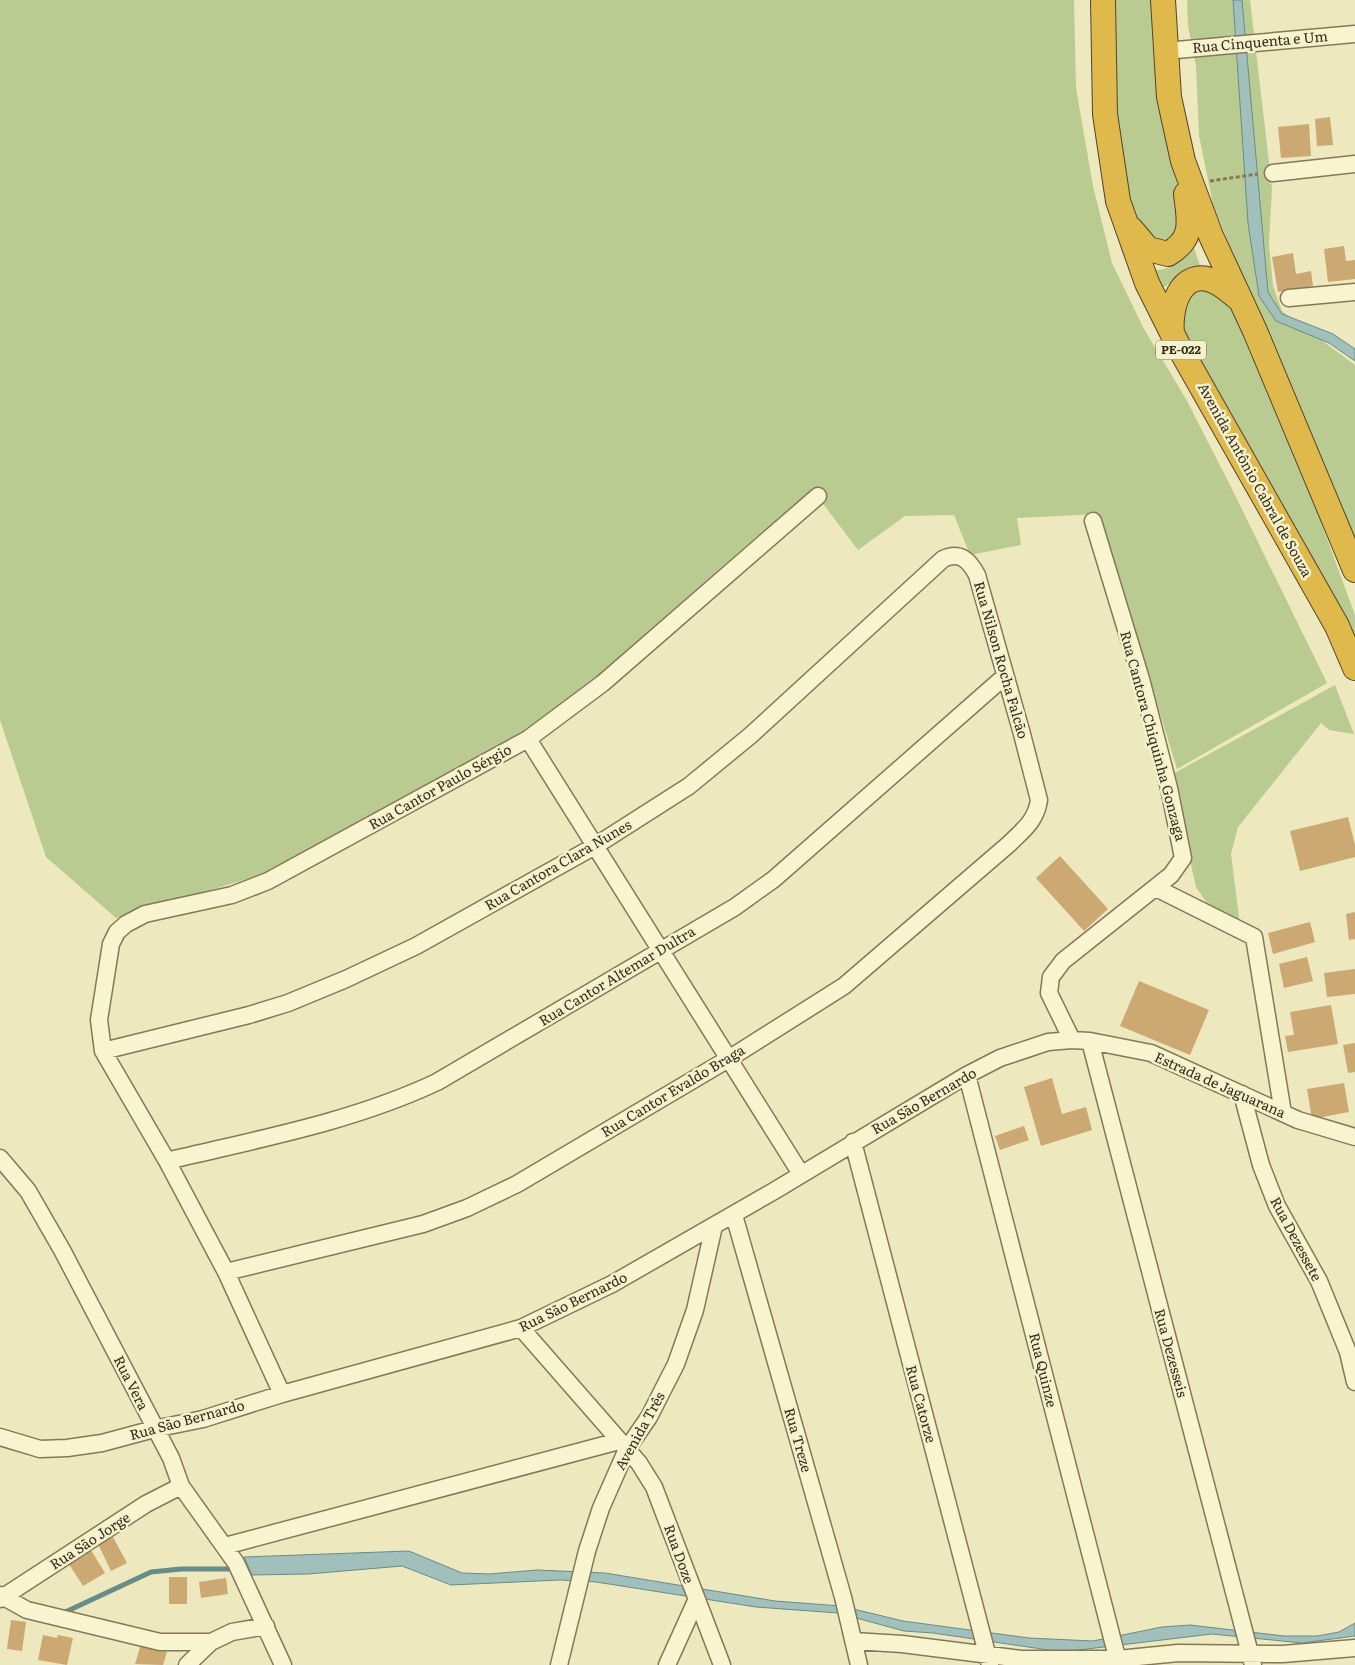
<svg xmlns="http://www.w3.org/2000/svg" width="1355" height="1665" font-family="Literata,serif">
  <style>
    .green { fill: #bacb91 }
    .water { fill: #a1bfbb; stroke: #688c89 }
    .lines { fill: none; stroke-linecap: round; stroke-linejoin: round }
    .stream { stroke: #688c89; stroke-width: 5 }
    .building { fill: #cca872 }
    .minor-casing { stroke: #857856; stroke-width: 19 }
    .highway-casing { stroke: #52442b; stroke-width: 26 }
    .path { stroke: #857856; stroke-width: 3; stroke-dasharray: 4 2.5; stroke-linecap: butt }
    .minor { stroke: #f9f4d0; stroke-width: 16 }
    .highway { stroke: #dfb94b; stroke-width: 24 }
    .labels { text-anchor: middle; stroke-width: 5; stroke-linejoin: round; paint-order: stroke }
    .shield { fill: #f5f1cc; stroke: #6e6750; stroke-width: 1 }
    .shield-label { font-size: 12px; font-weight: bold; fill: #342c1b }
    .street-label { font-size: 14px; fill: #342c1b; stroke: #f5f1cc }
  </style>
  <rect width="100%" height="100%" fill="#ede8bd"/>
  <path class="green" d="M0,0H1074L1076,88L1093,186L1112,263L1144,329L1186,399L1232,489L1327,683L1177,769L1099,514L1017,518L1021,545L970,555L954,515L905,516L858,550L821,501L528,742L258,876L116,918L46,857L0,720Z
    M1103,0H1162L1164,132L1185,214L1168,250L1127,220Z
    M1187,0H1250L1272,188L1269,244L1273,286L1282,311L1355,365V563L1213,204L1199,136L1196,66L1188,26Z
    M1194,248L1205,279L1172,282L1161,289L1147,270C1168,272 1181,263 1194,248Z
    M1189,286L1221,291L1251,331L1355,615V666L1178,342Z
    M1335,685L1354,734L1329,730L1321,723L1238,827L1231,854L1240,925L1211,909L1196,887L1171,775Z"/>
  <path class="water" d="M1233,0H1242L1268,292L1282,314L1333,334L1355,349V361L1329,343L1276,321L1259,296L1248,223Z
    M409,1551L462,1573L489,1574L537,1570L605,1573L775,1601L841,1606L903,1621L1029,1638L1093,1641L1162,1627L1190,1625L1284,1636H1317L1339,1632L1355,1623V1636L1302,1643L1212,1634L1062,1652L933,1633L904,1631L838,1613L756,1607L596,1582L560,1580L451,1585L402,1566L308,1574L252,1575L244,1557Z"/>
  <g class="lines">
    <path class="stream" d="M61,1614L151,1572L181,1569H231"/>
  </g>
  <path class="building" d="M1330,117L1333,145L1317,146L1315,119Z
    M1309,124L1311,156L1281,158L1278,127Z
    M1344,246L1346,261L1355,260V279L1328,282L1324,249Z
    M1293,253L1296,274L1311,271L1313,286L1278,292L1272,257Z
    M1348,817L1355,845V857L1300,871L1290,831Z
    M1060,856L1108,909L1084,931L1036,878Z
    M1355,912V939L1349,940L1346,914Z
    M1310,922L1315,942L1273,954L1268,933Z
    M1307,957L1313,981L1284,988L1279,964Z
    M1355,969V994L1327,997L1324,973Z
    M1139,981L1209,1010L1190,1055L1120,1026Z
    M1331,1005L1338,1044L1288,1052L1285,1036L1294,1035L1290,1012Z
    M1355,1043V1072L1348,1073L1343,1045Z
    M1052,1078L1062,1114L1086,1107L1092,1130L1041,1146L1024,1087Z
    M1344,1083L1349,1112L1312,1119L1307,1089Z
    M1024,1126L1029,1140L1000,1150L995,1136Z
    M113,1537L127,1563L111,1571L98,1544Z
    M89,1547L105,1573L83,1586L67,1561Z
    M169,1577H187V1604H169Z
    M226,1578L228,1594L201,1598L199,1582Z
    M11,1620L26,1622L22,1651L7,1649Z
    M43,1635L57,1638L58,1635L73,1638L67,1665L38,1660Z
    M141,1644L167,1652L163,1665L135,1664Z"/>
  <g class="lines">
    <defs>
      <path id="minor" d="M1165,51L1355,34
        M1273,173L1355,164
        M1289,298L1355,292
        M528,739L801,1174
        M1156,888L1254,937L1283,1113
        M1072,1040L1049,993L1051,977L1063,961L1171,875L1183,858L1169,788L1141,679L1093,521
        M1090,1041L1253,1665
        M103,1051L249,1015L288,1003L346,979L416,946L595,846L689,786L751,735L943,559C960,551 969,560 977,575L1022,734L1039,800C1036,821 1023,830 1009,844L844,986L730,1058L517,1184L467,1208L423,1224L226,1272
        M967,1075L1119,1665
        M1242,1094L1261,1165L1277,1206L1319,1281L1348,1352L1355,1382
        M853,1142L990,1665
        M0,1158L28,1191L62,1250L171,1458L181,1486L236,1563L283,1665
        M167,1161C258,1139 352,1122 437,1082L735,907L774,879L1004,677
        M734,1215L843,1597L859,1665
        M521,1328L639,1463L654,1487L722,1665
        M282,1394L226,1272L167,1161L103,1051L99,1020L111,944L117,932L126,924L145,914L232,895L268,881L528,739L603,683L818,496
        M0,1437L40,1449L67,1448L102,1443L154,1429L203,1419L282,1394L521,1328L612,1284L774,1191L967,1075L1000,1058L1048,1042L1072,1040L1090,1041L1151,1053L1298,1120L1355,1137
        M225,1546L619,1441
        M0,1595L27,1610L160,1642H211L232,1632L266,1626
        M0,1599L146,1504L181,1486
        M854,1641L902,1644L1021,1659H1118L1178,1653L1283,1654L1355,1648
        M187,1665L211,1642
        M559,1665L587,1551L601,1508L627,1449L649,1417L676,1364L695,1310L714,1226
        M667,1665L696,1601"/>
      <path id="highway" d="M1103,0L1105,114L1118,201L1147,283L1179,347L1337,626L1355,668
        M1163,0L1169,97L1183,161L1211,236L1255,331L1355,570
        M1131,229L1148,249L1168,254C1195,238 1189,221 1186,194
        M1172,333C1169,303 1184,262 1221,285C1227,289 1233,294 1239,299"/>
    </defs>
    <use href="#minor" class="minor-casing"/>
    <use href="#highway" class="highway-casing"/>
    <path class="path" d="M1210,181L1258,174"/>
    <use href="#minor" class="minor"/>
    <use href="#highway" class="highway"/>
  </g>
  <g class="labels">
    <rect class="shield" x="1156" y="340.5" width="50" height="19" rx="4"/>
    <g class="shield-label">
      <text x="1181" y="354">PE-022</text>
    </g>
    <g class="street-label">
      <text transform="translate(1260 42) rotate(-5)" y="5">Rua Cinquenta e Um</text>
      <text transform="translate(1255 480) rotate(61)" y="5">Avenida Antônio Cabral de Souza</text>
      <text transform="translate(1001 660) rotate(74)" y="5">Rua Nilson Rocha Falcão</text>
      <text transform="translate(1153 736) rotate(75)" y="5">Rua Cantora Chiquinha Gonzaga</text>
      <text transform="translate(440 787) rotate(-29)" y="5">Rua Cantor Paulo Sérgio</text>
      <text transform="translate(558 865) rotate(-30)" y="5">Rua Cantora Clara Nunes</text>
      <text transform="translate(617 976) rotate(-31)" y="5">Rua Cantor Altemar Dultra</text>
      <text transform="translate(1220 1085) rotate(24)" y="5">Estrada de Jaguarana</text>
      <text transform="translate(673 1091) rotate(-31)" y="5">Rua Cantor Evaldo Braga</text>
      <text transform="translate(924 1101) rotate(-30)" y="5">Rua São Bernardo</text>
      <text transform="translate(1296 1239) rotate(62)" y="5">Rua Dezessete</text>
      <text transform="translate(573 1302) rotate(-26)" y="5">Rua São Bernardo</text>
      <text transform="translate(1171 1353) rotate(75)" y="5">Rua Dezesseis</text>
      <text transform="translate(1043 1370) rotate(76)" y="5">Rua Quinze</text>
      <text transform="translate(131 1383) rotate(63)" y="5">Rua Vera</text>
      <text transform="translate(921 1404) rotate(75)" y="5">Rua Catorze</text>
      <text transform="translate(187 1420) rotate(-15)" y="5">Rua São Bernardo</text>
      <text transform="translate(640 1431) rotate(-61)" y="5">Avenida Três</text>
      <text transform="translate(798 1440) rotate(74)" y="5">Rua Treze</text>
      <text transform="translate(90 1541) rotate(-33)" y="5">Rua São Jorge</text>
      <text transform="translate(679 1554) rotate(70)" y="5">Rua Doze</text>
    </g>
  </g>
</svg>
